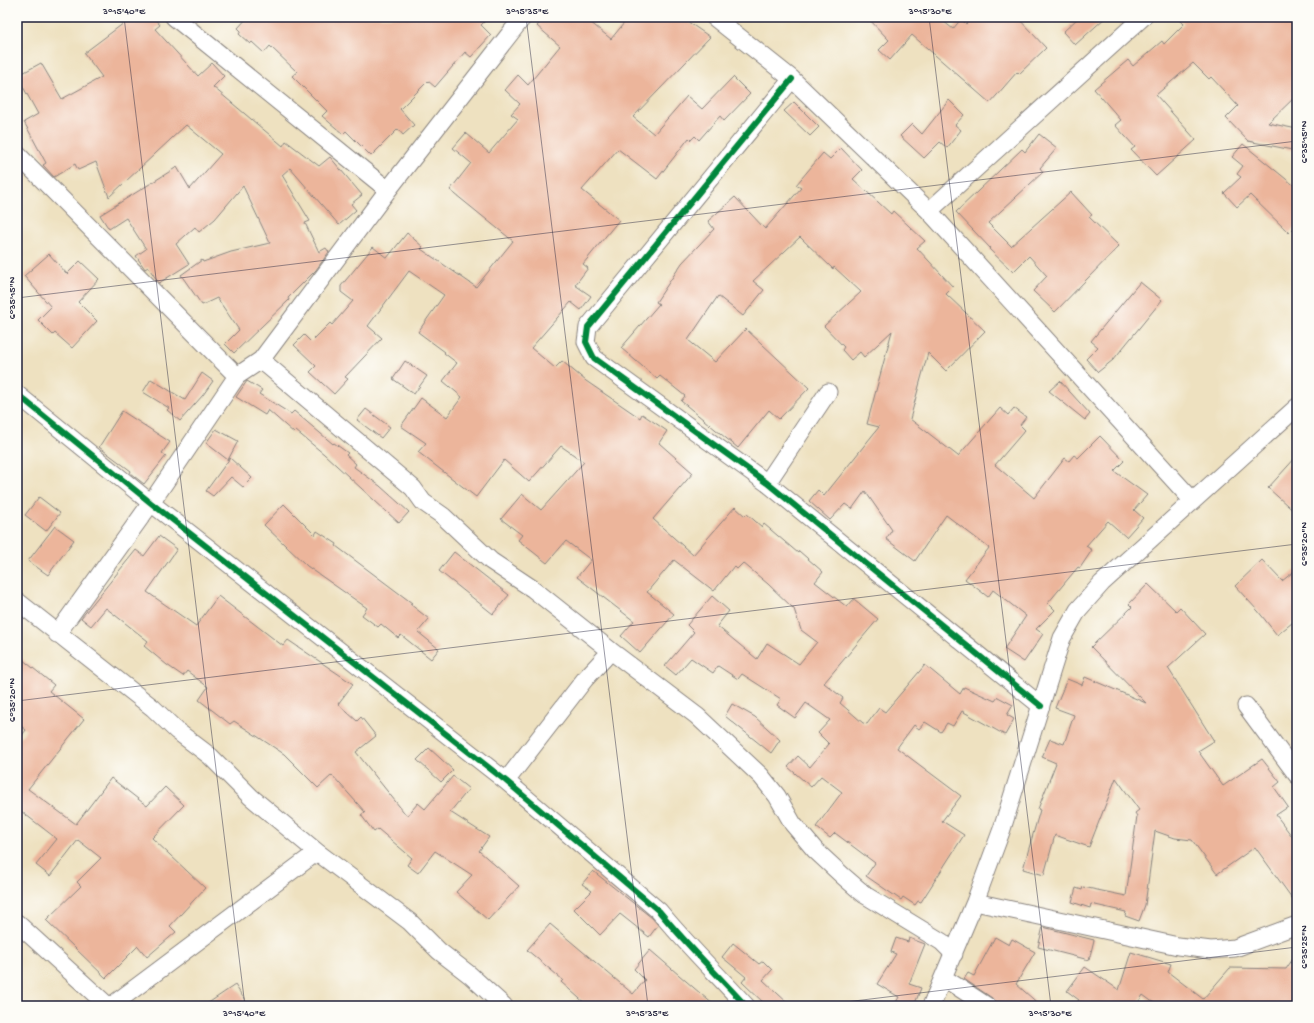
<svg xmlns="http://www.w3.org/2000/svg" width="1314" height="1023" font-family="'Gochi Hand',sans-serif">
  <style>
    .building { fill: #ecb59b }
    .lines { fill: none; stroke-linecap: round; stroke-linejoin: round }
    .minor-casing { stroke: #88827e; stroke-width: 19 }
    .minor { stroke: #fff; stroke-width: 17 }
    .cycleway-casing { stroke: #fdfcf7; stroke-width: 8 }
    .cycleway { stroke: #00873e; stroke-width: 6 }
    .ticks { fill: none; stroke: #22223b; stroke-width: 1; stroke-opacity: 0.45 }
    .neatline { fill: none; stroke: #22223b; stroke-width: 1.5 }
    .ticks-label { font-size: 10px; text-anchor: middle; fill: #22223b }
  </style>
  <rect width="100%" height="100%" fill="#fdfcf7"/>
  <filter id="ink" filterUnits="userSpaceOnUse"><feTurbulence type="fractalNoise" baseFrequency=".025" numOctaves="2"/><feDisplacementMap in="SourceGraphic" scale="8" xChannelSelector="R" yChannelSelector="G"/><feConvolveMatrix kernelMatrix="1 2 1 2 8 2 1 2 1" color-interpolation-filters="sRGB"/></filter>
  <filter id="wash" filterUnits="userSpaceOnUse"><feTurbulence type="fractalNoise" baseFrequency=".012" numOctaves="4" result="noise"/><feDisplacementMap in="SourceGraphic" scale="16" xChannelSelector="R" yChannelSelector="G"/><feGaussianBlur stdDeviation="0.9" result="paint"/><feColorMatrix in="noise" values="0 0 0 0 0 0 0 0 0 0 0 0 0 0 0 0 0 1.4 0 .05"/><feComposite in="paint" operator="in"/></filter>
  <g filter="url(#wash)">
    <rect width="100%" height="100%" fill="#eee1c0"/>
    <g id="blocks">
      <path class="building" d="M132,17H153L160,25L155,29L198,76L212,63L224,76L213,87L283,146L286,141L319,166L330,157L362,195L351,204L356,210L339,225L290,168L282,175L310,221L305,223L319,252L326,248L329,252L316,270L288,298L289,300L234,353L225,344L239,330L217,298L202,305L181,275L202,260L203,262L231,252L270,243L243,186L215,219L199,232L195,227L176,244L189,264L159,283L148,267L145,269L136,256L146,249L126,218L109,229L100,215L177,167L190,189L221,154L186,125L109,197L96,162L78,170L75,164L54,177L43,165L46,163L24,122L38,114L17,76L41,63L62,99L102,77L84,53Z
        M248,17H489L481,25L491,35L471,57L465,52L435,87L428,81L400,109L414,125L403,135L398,129L371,156L346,131L343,134L322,116L327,111L292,76L297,72L270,46L264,53L252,42L250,44L239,34L241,31L238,28Z
        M545,17H584L611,39L629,17H681L710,37L633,117L654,134L687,96L702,109L733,77L750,94L724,121L720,116L699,140L695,136L691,140L689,138L657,179L618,149L582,190L619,220L583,264L588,268L575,285L591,296L581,310L571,302L531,348L555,368L562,361L586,381L640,418L642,414L667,431L659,443L693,473L653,519L693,555L735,507L745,516L747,514L762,527L764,524L798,553L799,551L823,572L815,582L847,607L854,599L878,619L824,683L843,698L840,703L863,723L867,724L879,708L885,712L925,665L960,694L964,687L995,701L998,697L1013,705L1007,715L1014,719L1005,735L962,711L953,726L947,723L941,732L925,722L919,729L914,725L897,748L961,796L942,821L964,835L921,902L918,901L915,905L903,897L901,900L866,876L875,863L835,833L830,838L816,827L842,792L821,776L811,787L788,767L798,756L810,767L829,744L818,733L830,720L806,703L795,718L777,705L781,699L742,674L738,679L718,666L713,673L691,658L676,675L665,666L694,632L687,625L712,596L729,611L717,626L757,659L767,643L799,664L817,642L801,630L794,609L768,584L743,563L737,569L734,566L714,591L674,560L647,592L674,614L640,653L621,636L634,621L577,577L591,560L566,541L547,563L518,540L522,535L501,519L522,494L541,510L584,462L561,446L529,482L504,460L476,497L418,452L426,443L401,426L421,398L447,417L462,397L443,381L457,363L444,353L445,352L418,332L444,295L409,271L368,326L382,338L345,377L348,379L334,394L310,372L316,366L294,345L304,335L311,342L330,323L332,325L353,301L341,292V286L373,247L387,258L407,233L423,247L421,249L476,287L513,241L450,190L471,163L453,148L466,133L489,153L518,119L511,114L520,104L505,90L518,75L528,85L560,46L537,26Z
        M867,17H938L953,29L961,19L966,24L973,17H1017L1046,48L1019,74L1017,72L990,103L912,35L890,60L879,50L889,40Z
        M1079,17H1106L1075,45L1063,32Z
        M1177,17H1297V95L1268,123L1297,129V151L1248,141L1226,118L1238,106L1211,77L1209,79L1193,63L1156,95L1196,140L1156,176L1131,150L1135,147L1115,125L1121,120L1094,89L1128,60L1133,66L1162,41L1164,44L1184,24Z
        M949,100L964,115L955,125L961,130L947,148L940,142L924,158L900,136L912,124L922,134Z
        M794,102L819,127L810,136L784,111Z
        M1039,134L1057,148L1040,168L1043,172L988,223L1011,246L1071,192L1092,215L1089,217L1119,246L1055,312L1033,291L1047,276L1029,256L1013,272L989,249L990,248L956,212L1022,149L1025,152Z
        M1243,144L1297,188V225L1289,233L1250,195L1237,207L1224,193L1241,177L1237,174L1243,166L1232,157Z
        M841,148L862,170L853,179L891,214L893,211L925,241L917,248L953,287L946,294L985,331L946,371L928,353L910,419L958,456L1000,408L1008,415L1014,408L1026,417L1020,425L1025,430L995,465L1034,498L1065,458L1069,461L1074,455L1078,458L1100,436L1124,461L1114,471L1147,495L1134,510L1143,518L1126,537L1108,521L1086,546L1092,550L1080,568L1078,567L1048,603L1055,610L1036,629L1043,634L1024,662L1004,649L1026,616L993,590L988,597L965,579L989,548L946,515L915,561L886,539L892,530L865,491L852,509L845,504L830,520L809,501L818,490L824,496L879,427L867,424L892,331L864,357L860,352L851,360L842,350L844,347L824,326L861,292L834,267L833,269L800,237L753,281L764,290L743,316L718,296L688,340L715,362L746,329L809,388L779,419L769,410L738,448L681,401L685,396L660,376L657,379L621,348L659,304L656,302L682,263L714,229L708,221L735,197L765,229L801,188L796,185L823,153L830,159Z
        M49,254L67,274L80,261L99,279L78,302L97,321L72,348L55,333L53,335L38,320L51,307L24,276Z
        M1140,282L1162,300L1113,360L1098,372L1086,359L1098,347L1091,341Z
        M405,361L427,376L414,394L393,379Z
        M202,373L213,381L203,395L180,421L167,410L169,408L143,392L151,379L185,400Z
        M247,381L262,390L259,394L291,414L294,411L333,444L334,443L348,453L346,455L356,464L354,467L380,486L409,512L399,523L324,454L296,431L294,433L268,410L265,415L236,397Z
        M1060,381L1090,414L1085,420L1049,391Z
        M366,409L390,427L381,438L357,420Z
        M122,411L170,442L162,453L166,456L144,484L130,473L131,471L99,447Z
        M216,429L238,441L228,460L206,443Z
        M1297,456V514L1268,488Z
        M230,458L252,478L243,487L231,477L213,496L206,491Z
        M39,497L60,513L46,531L25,515Z
        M284,504L315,535L317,531L337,544L336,546L412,603L410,604L429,619L418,632L439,649L431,659L401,635L398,638L381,624L378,627L362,615L367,608L307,566L264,525Z
        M55,526L74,540L48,575L28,561Z
        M159,536L177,549L147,592L196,626L218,596L283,646L288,640L353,684L338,704L357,721L361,717L376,736L356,752L407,816L418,803L425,809L453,776L469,789L450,812L489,837L479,851L519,886L488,920L456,892L472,875L435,851L418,873L407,865L412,858L378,829L374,832L361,815L365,812L332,775L318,788L284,754L234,721L230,724L199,700L208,687L187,671L183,676L167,665L144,646L148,641L106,608L91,626L81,618L136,550L144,556Z
        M454,552L509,595L493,614L439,571Z
        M1262,560L1282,581L1297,569V619L1277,635L1258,611L1235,586Z
        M1148,584L1176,611L1180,607L1205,634L1168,668L1214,741L1198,751L1223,786L1262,759L1280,782L1274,787L1288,807L1276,815L1297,843V905L1255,847L1217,874L1192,840L1175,838L1155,831L1145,905L1139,921L1125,916L1126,912L1091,904L1090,908L1072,902L1076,888L1082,890L1083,887L1126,896L1137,816L1135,813L1139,810L1116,778L1089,847L1055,835L1044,875L1023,869L1040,810L1038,809L1056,763L1042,757L1050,739L1064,744L1074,715L1055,708L1067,679L1082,685L1085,677L1146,703L1091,647L1132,607L1129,604Z
        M17,655L54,685L49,691L84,719L28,789L76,824L111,778L147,806L165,787L184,805L152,838L205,888L170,926L176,932L147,957L138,946L106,978L46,920L81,886L77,882L101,858L78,840L50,876L36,865L57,839L17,808V742L26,730L17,723Z
        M732,704L755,717L780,740L771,753L725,716Z
        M429,748L453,770L441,782L417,760Z
        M593,871L652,918L658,925L649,937L620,914L600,935L574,909L592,891L582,884Z
        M550,924L633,994L645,980L634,969L650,950L715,1006H588L561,982L563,980L527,950Z
        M1043,927L1094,940L1089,960L1038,947Z
        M995,937L1009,945L1012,939L1035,952L1016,984L1041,1006H997L992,998L964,979L968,973L974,976Z
        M896,938L908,942L909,938L925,944L909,984L921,988L914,1006H894L899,997L877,984L896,954L891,952Z
        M733,943L759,964L763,961L772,970L763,980L791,1006H767L742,982L746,977L722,957Z
        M1131,952L1171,964L1168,972L1203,999L1230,968L1286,969L1297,953V1006H1158L1143,995L1138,1003L1143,1006H1075L1079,1000L1067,991L1085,967L1119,990Z
        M235,985L249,1006H204Z"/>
    </g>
  </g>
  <g filter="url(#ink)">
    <use href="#blocks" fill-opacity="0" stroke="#88827e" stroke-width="1"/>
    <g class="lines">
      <defs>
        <path id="minor" d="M174,17L388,190
          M714,17L792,79L929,211L1193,501
          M792,79L588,327L586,342L594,358L767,483L1041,706
          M17,154L237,376
          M929,211L1143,17
          M261,360L413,488L423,502L443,516L491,561L533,589L611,651L697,716L761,776L777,796L793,824L815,850L843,876L865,895L942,942L954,954
          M17,394L151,503L506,781L659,911C686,944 717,974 746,1006
          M767,483L828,392
          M17,601L153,708L177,731L210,756L251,797L317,852L410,922L439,951L470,975L504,1006
          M57,634L151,503L237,376L261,360L388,190L523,17
          M1246,706L1297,775
          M506,781L585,679L611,651
          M975,902L1178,946L1211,950L1235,948L1297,925
          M17,923L108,1006
          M944,978L987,1006
          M111,1006L317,852
          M931,1006L975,902L1002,829L1062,638L1078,610L1102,583L1297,407"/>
      </defs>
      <use href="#minor" class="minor-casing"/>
      <use href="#minor" class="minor"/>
      <defs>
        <path id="cycleway" d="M792,79L588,327L586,342L594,358L767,483L1041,706
          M17,394L151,503L506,781L659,911C686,944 717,974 746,1006"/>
      </defs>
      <use href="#cycleway" class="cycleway-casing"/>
      <use href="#cycleway" class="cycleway"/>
    </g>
  </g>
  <path class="ticks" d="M124,17L245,1006M526,17L648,1006M929,17L1051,1006M17,298L1297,141M17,701L1297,544M813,1006L1297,947"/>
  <rect width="1314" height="1023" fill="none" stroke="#fdfcf7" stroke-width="44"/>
  <rect x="22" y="22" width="1270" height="979" class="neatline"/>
  <g class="ticks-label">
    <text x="124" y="14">3°15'40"E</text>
    <text x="527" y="14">3°15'35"E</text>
    <text x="930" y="14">3°15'30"E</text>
    <text transform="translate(1303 142) rotate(-90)" y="4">6°35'15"N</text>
    <text transform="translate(11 298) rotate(-90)" y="4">6°35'15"N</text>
    <text transform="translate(1303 544) rotate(-90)" y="4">6°35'20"N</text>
    <text transform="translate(11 700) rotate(-90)" y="4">6°35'20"N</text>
    <text transform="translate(1303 947) rotate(-90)" y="4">6°35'25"N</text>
    <text x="244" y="1016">3°15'40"E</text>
    <text x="647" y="1016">3°15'35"E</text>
    <text x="1050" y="1016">3°15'30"E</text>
  </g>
</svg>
